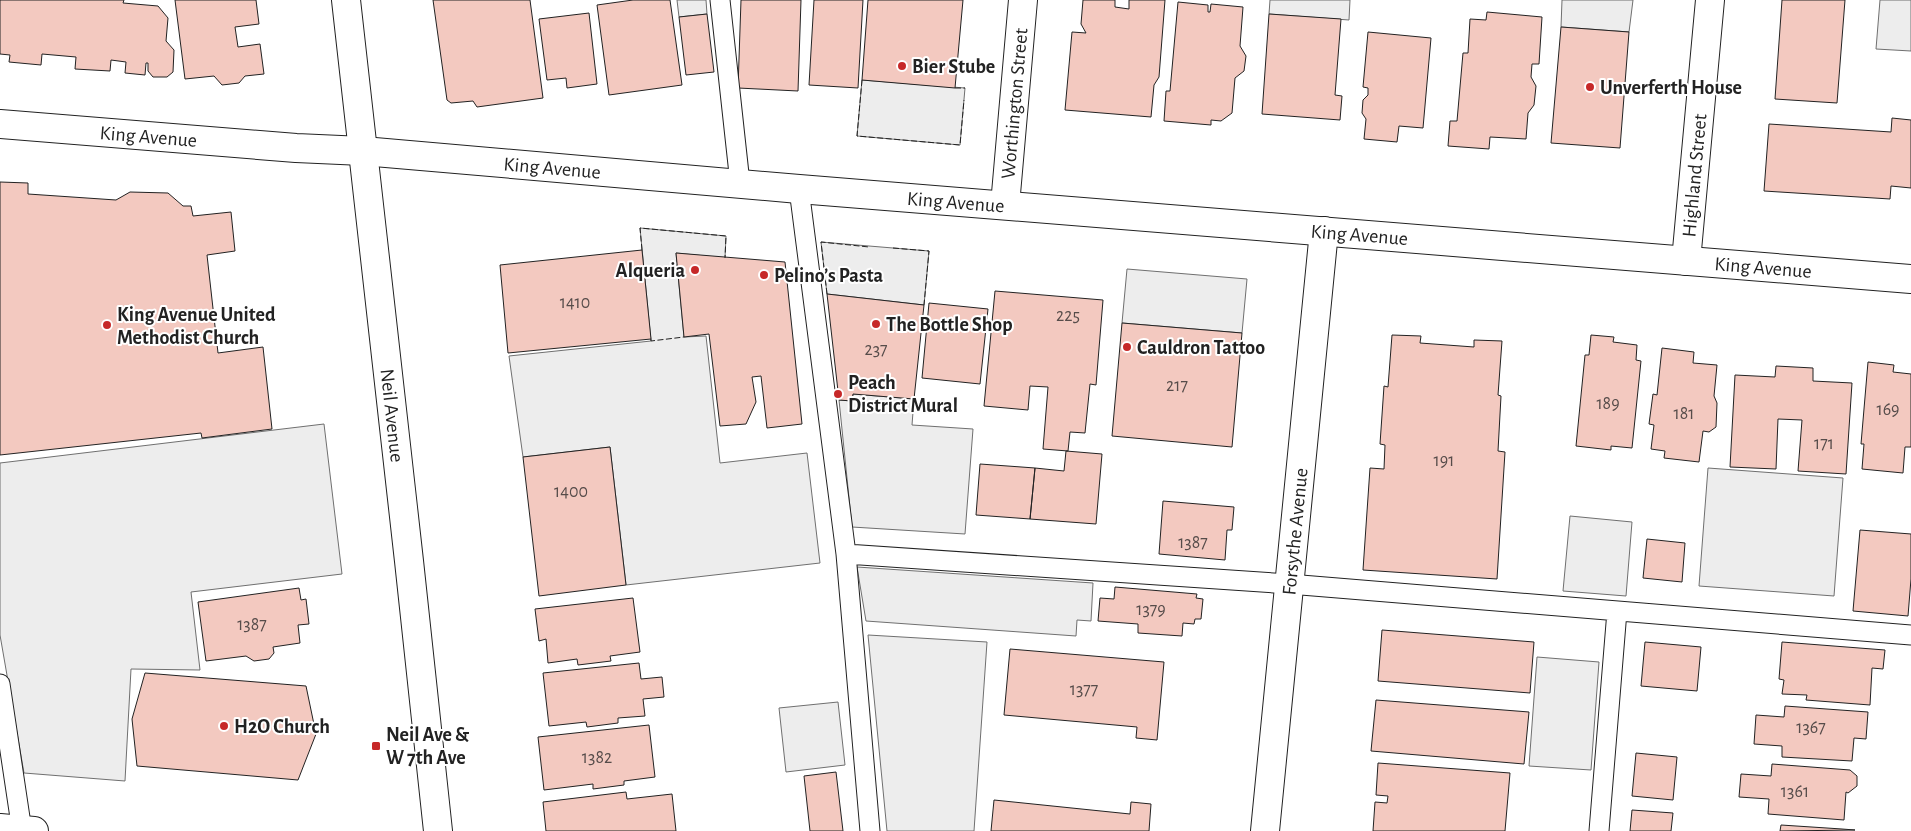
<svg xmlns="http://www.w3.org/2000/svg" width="1911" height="831" font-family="'Alegreya Sans',sans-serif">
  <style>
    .parking { fill: #ededed; stroke: #6f6f6f }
    .building { fill: #f3c9c0; stroke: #222 }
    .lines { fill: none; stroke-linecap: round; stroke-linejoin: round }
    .lane-casing { stroke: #222; stroke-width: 21 }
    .street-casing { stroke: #222; stroke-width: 30 }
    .secondary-casing { stroke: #222; stroke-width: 30 }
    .lane { stroke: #fff; stroke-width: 19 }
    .street { stroke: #fff; stroke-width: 28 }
    .secondary { stroke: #fff; stroke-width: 28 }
    .fence { stroke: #222; stroke-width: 1; stroke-dasharray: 6 2.5; stroke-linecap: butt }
    .poi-dot { fill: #c62828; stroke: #fff; stroke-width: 2 }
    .labels { text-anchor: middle; stroke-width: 4; stroke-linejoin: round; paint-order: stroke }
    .number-label { font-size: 18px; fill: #564c4a }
    .poi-label { font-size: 20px; font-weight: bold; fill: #222; stroke: #fff; text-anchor: start }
    .street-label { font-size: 20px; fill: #222; stroke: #fff }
  </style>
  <rect width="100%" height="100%" fill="#fff"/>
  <path class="parking" d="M677,0H706L707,14L679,17Z
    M1270,0H1350L1349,20L1269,14Z
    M1562,0H1633L1629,32L1561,27Z
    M1880,0H1911V51L1876,49Z
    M862,80L965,88L960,145L857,136Z
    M640,228L726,236L725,258L676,253L684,337L706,336L720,463L807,453L820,563L626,585L610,447L523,457L509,356L651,341Z
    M821,242L929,251L924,305L827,294Z
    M1127,269L1247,279L1242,333L1122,323Z
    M853,394L914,399L912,425L973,429L965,534L852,527L839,400L852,401Z
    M324,424L342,574L191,592L200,670L131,669L125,781L24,773L0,635V463Z
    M1708,468L1843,478L1834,596L1699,586Z
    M1570,516L1632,522L1626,596L1563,591Z
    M857,567L1093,583L1091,621L1077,620L1076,636L866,621Z
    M868,635L987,642L974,831H887Z
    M1537,657L1599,662L1591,770L1529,766Z
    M838,702L845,765L786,772L779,708Z"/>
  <path class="building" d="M0,0H124L123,3L158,6L168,18L166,41L174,50L173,72L167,77H153L148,71V63H146L145,75L125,73L126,62L111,60L110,71L75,69L76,57L42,54L41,65L9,62L10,55L0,54Z
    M175,0H256L259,24L235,27L238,47L260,44L264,74L245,76L239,83L222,85L214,76L185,79Z
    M433,0H530L543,98L477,107L473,101L451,103L447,100Z
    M633,0H670L682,85L609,95L597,5Z
    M741,0H801L798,91L738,88Z
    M814,0H863L858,88L809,85Z
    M868,0H963L955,88L862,80Z
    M1083,0H1115V7L1129,9V0H1165L1159,77L1154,85L1151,117L1065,110L1072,32L1086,33L1081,24Z
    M1782,0H1845L1837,103L1775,99Z
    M1178,2L1208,5V12H1210L1211,4L1243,7L1240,46L1246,56L1244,71L1235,78L1232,113L1221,121L1211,120V125L1164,121L1166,91H1170Z
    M1487,12L1542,17L1539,64H1532L1531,77L1536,86L1534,105L1528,113L1526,139L1490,137L1489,149L1448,146L1450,121H1457L1463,53H1468L1470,19L1486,20Z
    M589,13L597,84L567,88L566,78L547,80L539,19Z
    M707,14L714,72L686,75L679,17Z
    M1269,14L1341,19L1335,95L1342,96L1340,120L1262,114Z
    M1561,27L1629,32L1620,148L1551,143Z
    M1368,32L1431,38L1423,128L1399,126L1397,142L1364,139L1366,119L1362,113L1363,100L1368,95V88L1363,87Z
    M1892,118L1911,120V188L1891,186L1890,199L1764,191L1769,124L1891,132Z
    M0,182L28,183V194L116,200L130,192L168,193L183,206H191L193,216L231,212L235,251L207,255L218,353L263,347L272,429L202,438L201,433L0,455Z
    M642,250L651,339L508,353L500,265Z
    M676,253L785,262L802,424L767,428L761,376L752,377L756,402L746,424L720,426L709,334L684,337Z
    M995,291L1103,300L1096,385L1090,384L1085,433L1070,432L1068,451L1043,449L1048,387L1030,386L1028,410L984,406Z
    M827,294L924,305L914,399L853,394L852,401L839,400Z
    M929,303L988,309L980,384L922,378Z
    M1122,323L1242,333L1232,447L1112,436Z
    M1392,335L1421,336L1420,343L1474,347V340L1502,341L1498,395L1501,396L1498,451L1505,452L1497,579L1363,570L1370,468L1384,469L1385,445L1380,444L1384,386L1388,387Z
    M1591,335L1614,337L1613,342L1637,345L1636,360L1641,361L1632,448L1611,446V450L1576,446L1585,355H1589Z
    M1662,348L1694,352L1693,363L1717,365L1714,396L1717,403L1716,427L1709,432L1703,431L1699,462L1664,458L1665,451L1651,449L1654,425L1649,424L1653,394L1657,395Z
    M1868,362L1894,365L1893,372L1911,374V447H1905L1903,473L1862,469L1864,444H1861Z
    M1776,366L1813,368V381L1852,383L1846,474L1798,471L1802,420L1778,419L1776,469L1730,467L1735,375L1775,377Z
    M610,447L626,585L539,596L523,457Z
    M1066,451L1102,454L1096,524L1030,519L1035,468L1064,471Z
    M980,464L1035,468L1030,519L976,515Z
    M1163,501L1234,507L1232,530H1227L1225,560L1159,554Z
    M1860,530L1911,534V579L1908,616L1853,611Z
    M1647,539L1685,543L1682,582L1643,578Z
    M1115,587L1197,594L1196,598L1203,599L1201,619H1195L1194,624L1183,623L1182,636L1138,633V624L1098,621L1100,598L1114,599Z
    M299,588L301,600L306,599L309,624L298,625L300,643L273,647L274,653L269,659L254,661L246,656L206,661L198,602Z
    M633,598L640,652L610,656L611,661L578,665L577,659L548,663L546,639L539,641L535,609Z
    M1382,630L1534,642L1530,693L1378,681Z
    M1645,642L1701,647L1697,691L1641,686Z
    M1782,642L1885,650L1883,669L1872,668L1870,705L1806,700L1807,695L1782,694L1784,680L1779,679Z
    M1010,649L1164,662L1157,740L1136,738L1137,727L1004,715Z
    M639,663L641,679L662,677L664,697L643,699L645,716L618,718V723L587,727L586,722L549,726L543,673Z
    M145,673L306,686L316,734L298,780L137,766L132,719Z
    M1376,700L1529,712L1524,764L1371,751Z
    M1785,706L1868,712L1866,739L1854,738L1852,761L1782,757V746L1754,744L1756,715L1784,717Z
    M649,725L655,777L624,781V785L593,789V784L544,790L538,737Z
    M1636,753L1677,757L1673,800L1632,796Z
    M1378,763L1510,773L1505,831H1373L1375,802L1387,803L1388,796L1376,795Z
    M1772,764L1850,770L1857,776V786L1848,793L1846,792L1844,820L1768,814L1769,799L1739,797L1741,774L1771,776Z
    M836,772L843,831H810L804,776Z
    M626,792L627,799L672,794L676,831H546L543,802Z
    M994,800L1130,814L1131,802L1151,804L1149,831H991Z
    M1632,810L1673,813L1671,831H1630Z
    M1781,825L1842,829L1855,830L1780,831Z"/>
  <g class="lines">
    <defs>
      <path id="lane" d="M720,0L740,183
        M799,189L846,554L870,831
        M846,554L1289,584L1911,635
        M0,684L22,831
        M1599,831L1617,611"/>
      <g id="street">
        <path id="s1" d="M1005,205L1023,0"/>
        <path id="s2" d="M1686,261L1710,0"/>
        <path d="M0,828L34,831"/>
        <path id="s3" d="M1265,831L1324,231"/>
      </g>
      <g id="secondary">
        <path id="s4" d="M346,0L409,561L438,831"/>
        <path id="s5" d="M0,124L296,148L363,151L799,189L1911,279"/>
      </g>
    </defs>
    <use href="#lane" class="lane-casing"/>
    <use href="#street" class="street-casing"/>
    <use href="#secondary" class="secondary-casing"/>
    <use href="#lane" class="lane"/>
    <use href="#street" class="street"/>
    <use href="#secondary" class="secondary"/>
    <path class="fence" d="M862,80L857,136L960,145L964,100
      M955,88H965
      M893,248L929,251L924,305
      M642,250L640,228L726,236L725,258
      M827,294L821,242L869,247
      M651,339V341L684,337"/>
  </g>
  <g class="poi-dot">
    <circle cx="902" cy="66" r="5"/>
    <circle cx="1590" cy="87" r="5"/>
    <circle cx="695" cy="270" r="5"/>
    <circle cx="764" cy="275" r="5"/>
    <circle cx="876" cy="324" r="5"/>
    <circle cx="107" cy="325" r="5"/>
    <circle cx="1127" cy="347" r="5"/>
    <circle cx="838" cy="394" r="5"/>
    <circle cx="224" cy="726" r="5"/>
    <rect x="371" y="741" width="10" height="10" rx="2.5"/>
  </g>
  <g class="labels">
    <g class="number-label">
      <text x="575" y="308">1410</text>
      <text x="1068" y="321">225</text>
      <text x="876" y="355">237</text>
      <text x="1177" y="391">217</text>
      <text x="1608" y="409">189</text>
      <text x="1888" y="415">169</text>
      <text x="1684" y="419">181</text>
      <text x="1824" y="449">171</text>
      <text x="1444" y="466">191</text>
      <text x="571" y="497">1400</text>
      <text x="1193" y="548">1387</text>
      <text x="1151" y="615">1379</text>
      <text x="252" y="630">1387</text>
      <text x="1084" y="695">1377</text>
      <text x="1811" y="733">1367</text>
      <text x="597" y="763">1382</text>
      <text x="1795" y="797">1361</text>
    </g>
    <g class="poi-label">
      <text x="912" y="73">Bier Stube</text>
      <text x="1600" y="94">Unverferth House</text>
      <text x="685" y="277" text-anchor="end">Alqueria</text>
      <text x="774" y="282">Pelino’s Pasta</text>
      <text x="117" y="321">King Avenue United<tspan x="117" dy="23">Methodist Church</tspan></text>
      <text x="886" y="331">The Bottle Shop</text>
      <text x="1137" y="354">Cauldron Tattoo</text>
      <text x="848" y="389">Peach<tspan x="848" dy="23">District Mural</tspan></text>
      <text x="234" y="733">H2O Church</text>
      <text x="386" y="741">Neil Ave &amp;<tspan x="386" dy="23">W 7th Ave</tspan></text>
    </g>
    <g class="street-label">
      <text dy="7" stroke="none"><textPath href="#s1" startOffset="102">Worthington Street</textPath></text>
      <text dy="7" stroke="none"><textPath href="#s5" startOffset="149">King Avenue</textPath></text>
      <text dy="7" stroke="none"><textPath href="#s5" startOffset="554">King Avenue</textPath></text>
      <text dy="7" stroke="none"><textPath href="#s2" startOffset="86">Highland Street</textPath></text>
      <text dy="7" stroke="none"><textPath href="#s5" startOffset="959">King Avenue</textPath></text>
      <text dy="7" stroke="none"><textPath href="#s5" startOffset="1364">King Avenue</textPath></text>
      <text dy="7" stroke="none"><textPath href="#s5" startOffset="1769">King Avenue</textPath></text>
      <text dy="7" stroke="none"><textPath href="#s4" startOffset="418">Neil Avenue</textPath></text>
      <text dy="7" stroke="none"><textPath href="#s3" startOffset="301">Forsythe Avenue</textPath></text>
    </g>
  </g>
</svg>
